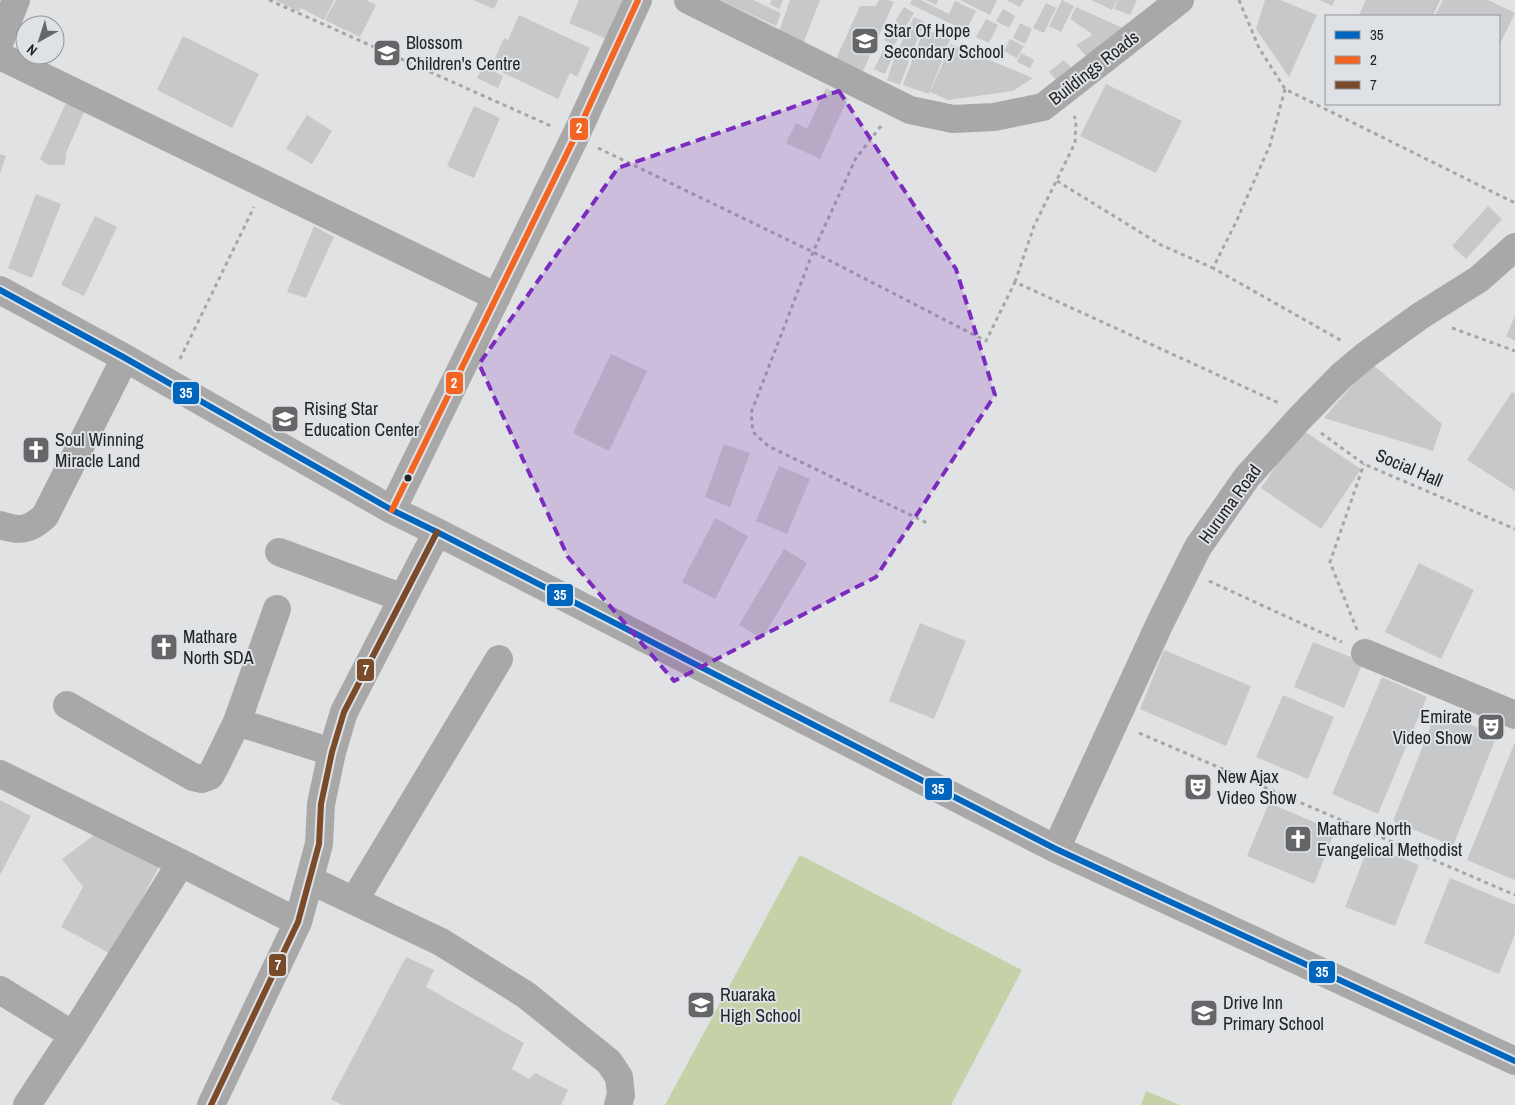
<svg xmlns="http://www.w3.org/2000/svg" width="1515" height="1105" font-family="'Archivo Narrow',sans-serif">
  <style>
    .green { fill: #c5d1a6 }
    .building { fill: #c7c8ca }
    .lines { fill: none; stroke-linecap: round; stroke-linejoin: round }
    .path { stroke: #a5a6a7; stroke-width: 3; stroke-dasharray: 4 4; stroke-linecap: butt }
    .minor { stroke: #a8a8a8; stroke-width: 28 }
    .bus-1-casing { stroke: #dee1e6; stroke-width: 10 }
    .bus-2-casing { stroke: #dee1e6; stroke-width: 10 }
    .bus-3-casing { stroke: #dee1e6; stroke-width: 10 }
    .bus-1 { stroke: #0065bd; stroke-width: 6 }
    .bus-2 { stroke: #f26522; stroke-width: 6 }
    .bus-3 { stroke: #7a4b2a; stroke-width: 6 }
    .marked { fill: #7b2cbf; fill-opacity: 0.2; stroke: #7b2cbf; stroke-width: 4; stroke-dasharray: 10 6; stroke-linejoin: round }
    .bus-dot { fill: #232426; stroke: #dee1e6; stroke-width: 2 }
    .labels { text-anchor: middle; stroke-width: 4; stroke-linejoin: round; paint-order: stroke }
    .poi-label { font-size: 18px; fill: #232426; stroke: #dee1e6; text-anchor: start }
    .street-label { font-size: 18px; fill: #232426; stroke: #dee1e6 }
    .line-badge { stroke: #dee1e6; stroke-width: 2 }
    .badge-label { font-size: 14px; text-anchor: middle; font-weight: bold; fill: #fff }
  </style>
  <rect width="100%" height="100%" fill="#e0e2e4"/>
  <path class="green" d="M800,855L1022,970L951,1105H665Z
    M1146,1091L1180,1105H1141Z"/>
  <path class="building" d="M275,0H334L324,20L301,8L299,12Z
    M336,0H366L376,5L360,37L325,20Z
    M473,0H498L494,9Z
    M579,0H625L609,40L569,23Z
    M720,0H753L781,13L776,26Z
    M772,0H783L779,9L770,4Z
    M790,0H820L801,49L777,37Z
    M879,0H888L894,2L863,71L836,59L860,6H876Z
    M912,0H921L949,14L955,1L976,11L966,31L910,4Z
    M926,0H938L936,5Z
    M960,0H997L990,15Z
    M1006,0H1024L1020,7Z
    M1062,0L1074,6L1061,32L1049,26Z
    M1091,0H1117L1112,10Z
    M1118,0H1137L1130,15L1114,9Z
    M1265,0H1280L1317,15L1289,77L1256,29Z
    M1320,0H1335L1332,6Z
    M1366,0H1440L1433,16H1361L1359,15Z
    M1443,0H1488L1515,13L1499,46V16H1435Z
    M1046,3L1056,8L1044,33L1033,28Z
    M904,7L914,13L894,45L884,40Z
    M1076,7L1125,29L1089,59L1076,45L1091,36V33L1070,19Z
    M1003,9L1015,16L1009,28L996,21Z
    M519,15L590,48L577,77L570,73L558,99L491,67L504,38L508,40Z
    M914,17L925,22L911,54L899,48Z
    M986,19L998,25L989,43L976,37Z
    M1020,23L1032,29L1025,44L1013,38Z
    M924,29L950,39L929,94L903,85Z
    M183,36L259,74L232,128L157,90Z
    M1010,39L1024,46L1017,58L1004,51Z
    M951,44L1033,78L1013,91L948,100L930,92Z
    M885,47L895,52L885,74L874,69Z
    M1021,53L1034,60L1030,68L1017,62Z
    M895,56L909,61L900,85L887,80Z
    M1064,60L1072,69L1057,81L1049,72Z
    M483,66L503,76L498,88L477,78Z
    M1106,84L1182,121L1156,173L1080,136Z
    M826,88L848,98L820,159L786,143L796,123L807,129Z
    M68,99L85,110L66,153L65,165H48L40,159Z
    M474,106L500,118L474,178L447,166Z
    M307,115L332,131L312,164L286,149Z
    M0,154L6,156L0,174Z
    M36,194L61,204L32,278L8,268Z
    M1488,206L1502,219L1466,259L1452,246Z
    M95,216L117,227L84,296L61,285Z
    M314,226L334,237L306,298L287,292Z
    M1515,316V341L1506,336Z
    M611,354L647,371L609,451L573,433Z
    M1371,363L1442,424L1433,451L1324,418Z
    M1512,392L1515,394V491L1467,460Z
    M1301,429L1361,469L1321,529L1261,488Z
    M724,444L750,453L730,507L705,497Z
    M779,466L810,479L787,534L756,521Z
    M715,518L748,536L715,599L682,582Z
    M784,549L807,563L762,639L739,625Z
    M1419,563L1474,590L1441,659L1385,632Z
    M920,623L966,641L934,719L889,701Z
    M1313,642L1363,662L1344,708L1294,687Z
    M1164,650L1251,686L1226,746L1140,709Z
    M1382,677L1427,697L1378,814L1332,794Z
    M1283,695L1334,717L1308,779L1256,757Z
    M1437,711L1497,735L1453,846L1393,821Z
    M1515,742V880L1467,860Z
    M0,800L31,816L0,875Z
    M1269,803L1335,831L1314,884L1247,856Z
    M97,833L159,867L111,954L61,927L83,887L62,859Z
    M1369,845L1419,865L1395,926L1345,907Z
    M1450,878L1515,905V934L1499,974L1424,943Z
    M406,957L434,970L426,987L524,1043L512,1069L529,1079L535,1073L568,1090L561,1105H342L331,1099Z"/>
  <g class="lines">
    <path class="path" d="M269,0L551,126
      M1239,0L1259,48L1285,89L1515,203
      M1285,89L1270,145L1237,220L1213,268L1342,341
      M881,126L856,158L813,252L751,413L753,432L768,446L929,524
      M598,148L813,252L986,341L1015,282L1279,403
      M1057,181L1161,245L1213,268
      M1015,282L1034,226L1075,143L1076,120L1074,116
      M1452,328L1515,351
      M180,359L254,207
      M1321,433L1364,464L1515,529
      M1209,581L1342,642
      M1357,630L1330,562L1364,464
      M1139,733L1515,895"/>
    <path class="minor" d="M688,0L910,110L953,119L994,117L1043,107L1180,0
      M0,41L16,0
      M0,56L497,297
      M0,290L125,358L392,510L437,532L1056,849L1515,1061
      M392,510L575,137L638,0
      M0,525C20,532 30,530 45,516L125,358
      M279,552L403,598
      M1365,653L1515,715
      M67,705L193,777L202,779L210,776L215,767L237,722L277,609
      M237,722L332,752
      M0,774L181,863L298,922
      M1056,849L1160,623L1198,547L1247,477L1300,418L1341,376L1366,355L1420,316L1479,279L1515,247
      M310,880L441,942L526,995L609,1062L619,1077L621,1095L618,1105
      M354,901L499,659
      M0,990L73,1035
      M27,1105L73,1035L181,863
      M211,1105L298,922L319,844L321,804L332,752L344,712L437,532"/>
    <defs>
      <path id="bus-1" d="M0,290L125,358L392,510L437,532L1056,849L1515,1061"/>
      <path id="bus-2" d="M392,510L575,137L638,0"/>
      <path id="bus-3" d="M211,1105L298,922L319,844L321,804L332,752L344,712L437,532"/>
    </defs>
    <use href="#bus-1" class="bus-1-casing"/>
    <use href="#bus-2" class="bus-2-casing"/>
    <use href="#bus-3" class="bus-3-casing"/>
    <use href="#bus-1" class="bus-1"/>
    <use href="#bus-2" class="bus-2"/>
    <use href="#bus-3" class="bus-3"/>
  </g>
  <path class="marked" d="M839,91L956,269L995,395L876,577L674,681L568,557L479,364L618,168Z"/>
  <defs>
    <symbol id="school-square" viewBox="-11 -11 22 22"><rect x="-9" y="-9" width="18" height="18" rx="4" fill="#656668" stroke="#dee1e6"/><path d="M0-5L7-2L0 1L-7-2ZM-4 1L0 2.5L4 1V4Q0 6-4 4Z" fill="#fff"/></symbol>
    <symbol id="church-square" viewBox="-11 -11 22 22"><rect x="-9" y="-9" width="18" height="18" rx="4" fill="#656668" stroke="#dee1e6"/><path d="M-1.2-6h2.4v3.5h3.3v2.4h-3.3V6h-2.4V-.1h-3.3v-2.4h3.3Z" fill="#fff"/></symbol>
    <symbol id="theatre-square" viewBox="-11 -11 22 22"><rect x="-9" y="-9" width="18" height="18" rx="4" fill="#656668" stroke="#dee1e6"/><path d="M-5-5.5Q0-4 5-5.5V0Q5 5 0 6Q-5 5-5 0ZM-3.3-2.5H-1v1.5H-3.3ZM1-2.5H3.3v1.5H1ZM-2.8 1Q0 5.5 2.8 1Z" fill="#fff"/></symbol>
  </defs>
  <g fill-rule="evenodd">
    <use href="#school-square" x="849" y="25" width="32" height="32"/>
    <use href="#school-square" x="371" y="37" width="32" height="32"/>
    <use href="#school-square" x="269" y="403" width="32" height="32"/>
    <use href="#church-square" x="20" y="434" width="32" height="32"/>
    <use href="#church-square" x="148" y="631" width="32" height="32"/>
    <use href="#theatre-square" x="1475" y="711" width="32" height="32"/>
    <use href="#theatre-square" x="1182" y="771" width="32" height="32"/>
    <use href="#church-square" x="1282" y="823" width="32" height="32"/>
    <use href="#school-square" x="685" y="989" width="32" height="32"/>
    <use href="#school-square" x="1188" y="997" width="32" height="32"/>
  </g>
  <circle class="bus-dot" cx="408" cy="478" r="4.5"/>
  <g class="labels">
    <g class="poi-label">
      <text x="884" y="37">Star Of Hope<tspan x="884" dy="21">Secondary School</tspan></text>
      <text x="406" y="49">Blossom<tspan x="406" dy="21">Children's Centre</tspan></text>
      <text x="304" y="415">Rising Star<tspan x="304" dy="21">Education Center</tspan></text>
      <text x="55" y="446">Soul Winning<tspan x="55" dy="21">Miracle Land</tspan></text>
      <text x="183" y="643">Mathare<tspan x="183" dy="21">North SDA</tspan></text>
      <text x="1472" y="723" text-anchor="end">Emirate<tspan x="1472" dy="21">Video Show</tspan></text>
      <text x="1217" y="783">New Ajax<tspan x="1217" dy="21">Video Show</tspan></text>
      <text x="1317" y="835">Mathare North<tspan x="1317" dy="21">Evangelical Methodist</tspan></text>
      <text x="720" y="1001">Ruaraka<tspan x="720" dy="21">High School</tspan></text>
      <text x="1223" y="1009">Drive Inn<tspan x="1223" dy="21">Primary School</tspan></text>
    </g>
    <g class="street-label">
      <text transform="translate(1094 68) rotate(-38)" y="6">Buildings Roads</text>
      <text transform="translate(1409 468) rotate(23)" y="6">Social Hall</text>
      <text transform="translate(1230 504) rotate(-54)" y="6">Huruma Road</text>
    </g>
  </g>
  <g class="line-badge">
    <rect x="569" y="117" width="20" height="24" rx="5" fill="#f26522"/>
    <rect x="445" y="371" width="19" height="24" rx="5" fill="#f26522"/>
    <rect x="172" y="381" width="28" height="24" rx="5" fill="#0065bd"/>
    <rect x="546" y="583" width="28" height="24" rx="5" fill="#0065bd"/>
    <rect x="356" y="658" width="19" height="24" rx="5" fill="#7a4b2a"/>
    <rect x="924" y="777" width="29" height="24" rx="5" fill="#0065bd"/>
    <rect x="268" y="953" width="19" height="24" rx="5" fill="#7a4b2a"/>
    <rect x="1308" y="960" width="28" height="24" rx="5" fill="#0065bd"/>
  </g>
  <g class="badge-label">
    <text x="579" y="133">2</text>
    <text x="454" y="388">2</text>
    <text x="186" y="398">35</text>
    <text x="560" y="600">35</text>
    <text x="366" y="675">7</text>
    <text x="938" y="794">35</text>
    <text x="278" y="970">7</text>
    <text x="1322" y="977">35</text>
  </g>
  <rect x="1325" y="15" width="175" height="90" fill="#dee1e6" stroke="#939599"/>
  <rect x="1335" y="31" width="25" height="8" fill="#0065bd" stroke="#939599"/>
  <text x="1370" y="40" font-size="15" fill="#232426">35</text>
  <rect x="1335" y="56" width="25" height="8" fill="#f26522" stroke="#939599"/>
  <text x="1370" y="65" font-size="15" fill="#232426">2</text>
  <rect x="1335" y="81" width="25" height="8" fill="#7a4b2a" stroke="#939599"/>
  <text x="1370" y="90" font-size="15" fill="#232426">7</text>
  <g transform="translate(40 40) rotate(219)"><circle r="24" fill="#dee1e6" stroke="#939599"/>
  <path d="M0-4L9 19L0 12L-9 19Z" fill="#656668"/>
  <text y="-8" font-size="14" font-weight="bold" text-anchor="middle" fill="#232426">N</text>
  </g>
</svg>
